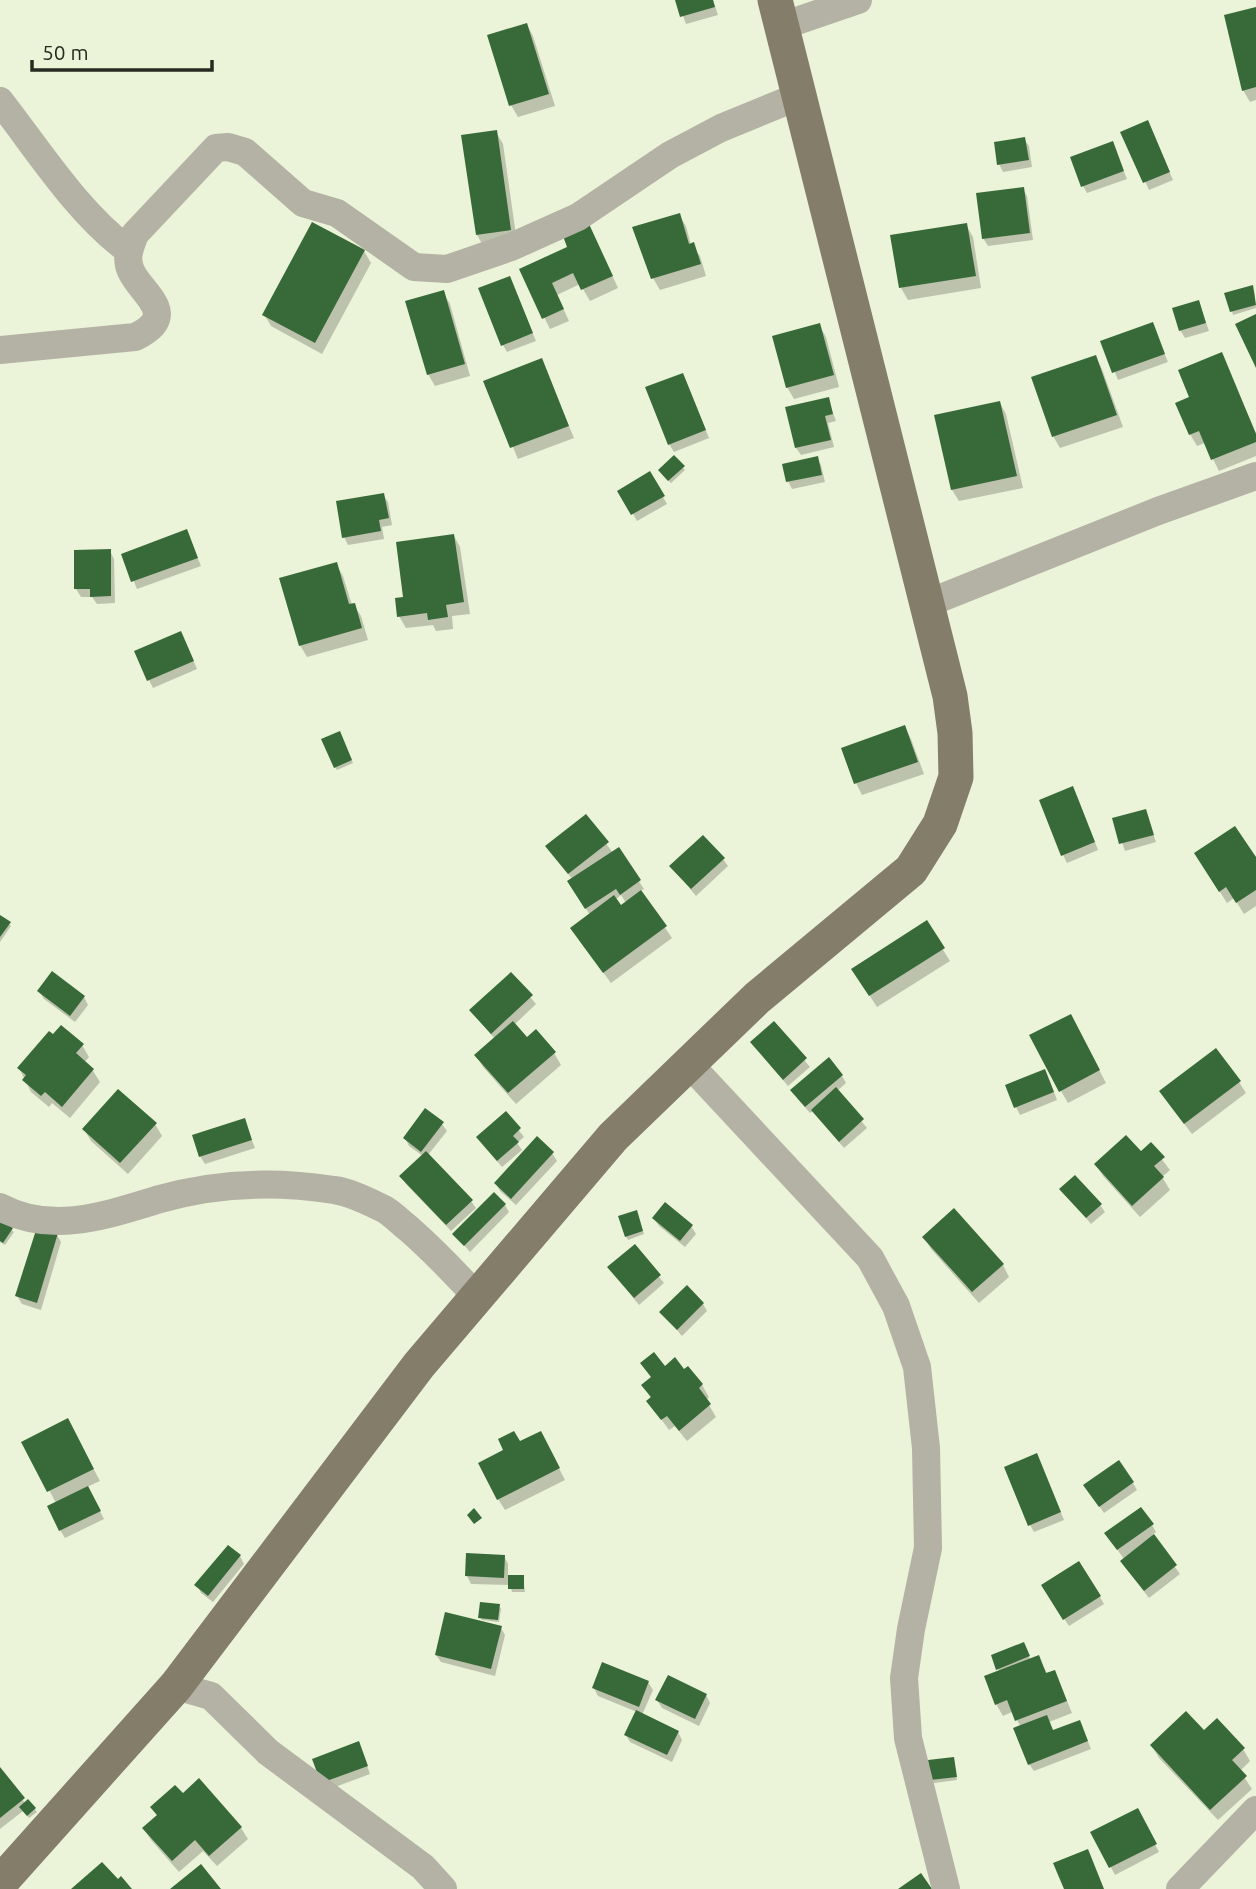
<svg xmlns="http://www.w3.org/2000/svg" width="1256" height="1889" font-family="Ubuntu,sans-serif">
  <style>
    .shadow { fill: #0003; fill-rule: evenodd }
    .building { fill: #386a39 }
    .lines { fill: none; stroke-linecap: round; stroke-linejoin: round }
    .minor { stroke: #b4b1a5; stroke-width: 28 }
    .major { stroke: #837d69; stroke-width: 35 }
  </style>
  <rect width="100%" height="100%" fill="#ebf3d8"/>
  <path class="shadow" d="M677,0H713L718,15L686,24Z
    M1256,9V100L1250,102L1243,90Z
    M527,25L533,36L555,106L518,117L511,105Z
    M1151,130L1173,180L1149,190L1123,133Z
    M496,132L503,144L517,242L484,247L477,235Z
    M1024,139L1029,146L1032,167L1003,172L999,164Z
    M1112,143L1127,179L1087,193L1083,186Z
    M1023,189L1027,196L1033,240L988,246L983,238Z
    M679,215L686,226L691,245L700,256L706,276L660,290L653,278Z
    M966,225L973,237L981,288L908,300L901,288Z
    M595,238L618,288L590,301L580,284L557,295L569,321L550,329L521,270Z
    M364,251L371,263L322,354L271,326L264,314Z
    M510,278L536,341L507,352L503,345Z
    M1254,290L1256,308L1233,315L1232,311Z
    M443,292L450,304L470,376L435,386L428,374Z
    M1199,302L1209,331L1185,338L1180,330Z
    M1152,324L1168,362L1118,380L1103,342Z
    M819,325L826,337L839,387L794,399L787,387Z
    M1221,355L1256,433V456L1219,471L1205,443L1197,446L1190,434L1191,398Z
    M1096,357L1102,369L1123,427L1060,448L1053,436Z
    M541,360L574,438L518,459L485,382Z
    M686,382L709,438L674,452L669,444Z
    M828,399L836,421L828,423L834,447L801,455L796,448L787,408Z
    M1000,403L1006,414L1023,488L959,501L952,490Z
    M674,457L685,470L671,483L662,474Z
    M817,458L821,465L825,482L792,489L788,481Z
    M650,474L667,504L637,521L620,491Z
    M383,495L388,502L392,525L382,527L384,539L348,545L344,537Z
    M454,536L460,547L470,614L452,616L453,629L436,631L433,625L406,628L399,616L405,598Z
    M190,539L201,566L137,589L123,555Z
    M110,551L114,559L115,603L97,604L92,597H81L76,589Z
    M336,564L343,576L352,605H354L361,616L368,640L307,657L300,645Z
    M185,641L197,669L153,688L149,680Z
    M905,727L911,739L924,774L862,795L856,783Z
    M341,736L353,763L337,770L335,767Z
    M1077,796L1098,850L1067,863L1063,855Z
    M1145,811L1156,842L1125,851L1114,820Z
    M586,816L613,853L618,850L644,889L640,891L672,938L611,983L579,940L590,915L574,889L573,880L552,854ZM621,895L626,903L620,907L615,900Z
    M723,859L728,866L696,896L672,867Z
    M1256,861V906L1244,914L1234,898L1227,903L1203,865Z
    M0,917L11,926L0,942Z
    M926,923L950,961L877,1007L860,981Z
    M511,974L536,1004L514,1025L527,1040L554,1053L561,1065L516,1104L483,1067L476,1055L495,1039L471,1011Z
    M39,991L84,997L88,1005L75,1022L44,999Z
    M774,1024L810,1067L788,1086L752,1043Z
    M1077,1028L1106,1083L1068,1103L1061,1091Z
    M82,1045L89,1057L84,1063L93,1071L100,1082L70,1118L52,1103L49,1107L31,1092L19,1068Z
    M842,1076L846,1083L837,1091L867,1128L844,1148L813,1111L810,1113L797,1098Z
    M1049,1079L1057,1100L1020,1115L1016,1107Z
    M1239,1082L1246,1093L1192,1134L1169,1104Z
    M506,1113L524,1137L517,1143L522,1150L502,1167L483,1145Z
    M244,1120L255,1148L205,1164L200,1156Z
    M155,1124L162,1136L128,1174L91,1141L84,1129Z
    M442,1124L447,1131L428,1155L471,1201L476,1208L451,1231L406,1184L402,1176L423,1156L409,1146L405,1138Z
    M1151,1145L1170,1170L1162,1177L1170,1190L1140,1217L1103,1176L1096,1165L1141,1154Z
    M552,1153L557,1161L516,1205L500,1191L496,1184Z
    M1062,1189L1100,1205L1105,1212L1091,1224Z
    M505,1205L509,1212L470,1252L455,1235Z
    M638,1215L644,1234L628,1240L626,1236Z
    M654,1219L691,1226L696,1234L685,1247L659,1226Z
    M0,1221L14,1232L5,1245L0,1242Z
    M57,1235L61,1242L41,1310L22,1304L17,1296Z
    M924,1237L1003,1265L1009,1277L979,1303L931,1249Z
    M635,1247L664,1283L639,1305L609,1268Z
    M703,1304L707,1311L682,1336L662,1312Z
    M643,1363L684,1371L687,1368L702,1385L709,1397L706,1400L716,1417L687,1441L675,1426L669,1430L648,1401L651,1399L644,1386L652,1379Z
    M74,1432L100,1481L87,1487L104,1519L65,1538L60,1530L56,1503L24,1443Z
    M520,1444L547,1445L565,1480L505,1510L498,1499L506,1451Z
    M1040,1463L1064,1520L1034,1532L1030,1525Z
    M1133,1483L1137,1490L1104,1513L1090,1493Z
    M1152,1525L1156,1532L1152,1535L1180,1574L1149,1598L1126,1568L1124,1559L1111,1541Z
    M240,1556L244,1564L213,1602L201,1593L197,1585Z
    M504,1556L508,1564V1577H523L525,1592H512L510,1585L471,1584L467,1576Z
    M1047,1593L1100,1597L1104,1604L1069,1626Z
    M499,1606L501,1609L499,1622L482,1620L480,1617Z
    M501,1628L505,1635L495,1676L441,1662L436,1655Z
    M1023,1644L1031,1661L1039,1658L1048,1675L1055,1672L1072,1713L1049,1722L1053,1732L1083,1729L1091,1749L1034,1771L1029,1764L1021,1727L1012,1712L1003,1716L996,1704L1000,1672L998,1669Z
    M648,1682L653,1690L642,1715L678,1732L682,1740L672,1762L630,1742L626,1735L637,1712L598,1696L594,1688Z
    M706,1695L710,1703L699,1726L662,1708L657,1700Z
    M1204,1733L1243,1749L1250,1761L1240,1771L1252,1789L1218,1820L1159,1758L1152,1746Z
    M362,1751L370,1774L327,1790L323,1782Z
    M953,1758L957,1780L934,1783L932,1779Z
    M0,1770L25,1803L28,1801L37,1812L29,1818L23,1811L0,1829Z
    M182,1795L241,1828L248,1839L217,1866L203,1851L179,1872L151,1840L144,1829L158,1817L152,1808Z
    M1137,1810L1159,1852L1115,1875L1093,1833Z"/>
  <path class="building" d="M675,0H713L715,7L680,17Z
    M1256,7V87L1242,91L1224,15Z
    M527,23L549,94L509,106L487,35Z
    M1148,120L1170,172L1143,183L1120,132Z
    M497,130L511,230L476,235L461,135Z
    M1025,137L1029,160L997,165L994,142Z
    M1113,141L1124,171L1081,187L1070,157Z
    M1024,187L1030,233L982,239L976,193Z
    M680,213L689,244L694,242L701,264L651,279L632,227Z
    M312,222L365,250L315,343L262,315Z
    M967,223L976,276L899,288L890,235Z
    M589,224L613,276L581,290L573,273L552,283L564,309L542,319L519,269L567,247L563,236Z
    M510,276L533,333L501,346L478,288Z
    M1253,285L1256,305L1230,312L1224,293Z
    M444,290L465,364L427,375L405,301Z
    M1199,300L1206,323L1179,331L1172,308Z
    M1256,314V368L1235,324Z
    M1153,322L1165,354L1112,373L1100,341Z
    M820,323L834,375L786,388L772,336Z
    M1222,352L1256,434V442L1211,460L1199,431L1189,435L1175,403L1189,397L1178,370Z
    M1096,355L1117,415L1052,437L1031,377Z
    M542,358L569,426L510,448L483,381Z
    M683,373L706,430L668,445L645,387Z
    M829,397L833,414L825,416L831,440L795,448L785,407Z
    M1000,401L1017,476L951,490L934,415Z
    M674,455L685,466L668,481L658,470Z
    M818,456L822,475L786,482L782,464Z
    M650,471L665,496L631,515L617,491Z
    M384,493L389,518L379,520L381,531L342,538L336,501Z
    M187,529L198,558L131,582L121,554Z
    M454,534L464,602L446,605L448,617L428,620L427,613L397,617L395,598L403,597L396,542Z
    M111,549V596L90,597V589H74V550Z
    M337,562L349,604L355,603L362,628L299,646L279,578Z
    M181,631L194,661L147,681L134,651Z
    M905,725L918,762L854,784L841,748Z
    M340,731L352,760L334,768L321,739Z
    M1073,786L1095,842L1061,856L1039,800Z
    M1146,809L1154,835L1119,844L1112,818Z
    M586,814L609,842L568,874L545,846Z
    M1235,826L1256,857V890L1236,903L1226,887L1219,892L1194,853Z
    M703,835L725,858L691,889L669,866Z
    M619,847L641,880L620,895L616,889L585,909L567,881Z
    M641,890L667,926L603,973L570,928L614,895L621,905Z
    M0,915L11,922L0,937Z
    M927,920L945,948L869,996L851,969Z
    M52,971L85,996L70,1016L37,991Z
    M511,972L533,995L491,1034L469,1010Z
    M1071,1014L1100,1070L1059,1092L1029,1035Z
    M513,1021L527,1037L536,1029L556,1052L508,1093L474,1055Z
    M774,1021L807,1058L783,1080L750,1042Z
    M61,1025L84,1044L76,1053L94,1069L62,1107L45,1092L41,1096L22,1080L26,1075L17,1068L49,1031L53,1034Z
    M1216,1048L1241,1081L1184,1124L1159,1091Z
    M829,1057L843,1075L805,1107L790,1090Z
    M1045,1069L1054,1092L1014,1108L1005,1085Z
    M836,1087L864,1119L839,1142L811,1110Z
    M118,1089L157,1123L120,1163L82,1129Z
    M425,1108L444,1122L421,1152L403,1138Z
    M506,1111L521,1128L513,1136L519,1142L497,1161L476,1137Z
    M245,1118L252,1140L199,1157L192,1135Z
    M1126,1135L1141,1151L1151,1142L1165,1157L1154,1166L1164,1177L1132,1206L1094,1164Z
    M537,1136L554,1152L511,1199L494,1183Z
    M426,1151L473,1200L446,1225L399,1176Z
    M1075,1175L1102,1204L1086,1218L1059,1189Z
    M494,1192L506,1204L464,1246L452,1234Z
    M665,1202L693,1225L680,1241L652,1218Z
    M954,1208L1004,1264L972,1292L922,1237Z
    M637,1210L643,1231L625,1237L618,1216Z
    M0,1219L13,1228L3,1243L0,1241Z
    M37,1227L58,1233L37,1303L15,1296Z
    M635,1244L661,1275L634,1298L607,1267Z
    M687,1285L704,1303L677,1330L659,1312Z
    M654,1352L665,1366L675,1357L684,1369L688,1366L703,1384L699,1388L711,1404L679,1431L667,1416L661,1420L646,1401L651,1397L641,1385L651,1377L640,1363Z
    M68,1418L94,1469L47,1492L21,1442Z
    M514,1431L520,1441L541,1431L560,1468L497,1500L478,1463L503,1450L498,1439Z
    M1037,1453L1061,1512L1028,1526L1004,1467Z
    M1119,1460L1134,1482L1099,1507L1083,1485Z
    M88,1486L101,1511L59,1531L47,1506Z
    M1141,1507L1154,1524L1117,1550L1104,1533Z
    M474,1508L482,1518L474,1524L467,1515Z
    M1154,1534L1177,1565L1144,1591L1120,1561Z
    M228,1545L241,1555L208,1596L194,1585Z
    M466,1553L505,1555L504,1578L465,1576Z
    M1079,1561L1101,1596L1063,1620L1041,1585Z
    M508,1575H524V1589H508Z
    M480,1602L500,1604L498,1620L478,1618Z
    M445,1612L502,1626L491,1669L435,1655Z
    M1024,1642L1030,1656L996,1670L991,1655Z
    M1039,1655L1046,1673L1055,1670L1067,1701L1015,1721L1007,1700L995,1705L984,1676Z
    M602,1662L649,1681L639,1707L592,1688Z
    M668,1675L707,1694L695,1719L655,1700Z
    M636,1710L679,1731L667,1755L624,1735Z
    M1186,1711L1204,1730L1217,1718L1245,1748L1232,1760L1247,1776L1210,1810L1150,1745Z
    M1047,1715L1053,1730L1080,1720L1088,1741L1028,1765L1013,1728Z
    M359,1741L368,1766L321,1783L312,1759Z
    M954,1757L957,1777L930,1780L928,1760Z
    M0,1767L25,1798L0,1818Z
    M199,1778L242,1827L209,1856L195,1840L172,1861L142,1828L157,1815L150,1807L175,1785L183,1793Z
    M28,1799L36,1808L27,1816L19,1807Z
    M1138,1808L1157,1844L1109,1868L1090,1832Z
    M1088,1849L1104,1889H1064L1053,1863Z
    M102,1862L118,1879L121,1876L132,1889H71Z
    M201,1864L221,1889H170Z
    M921,1873L932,1889H898Z"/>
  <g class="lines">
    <path class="minor" d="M782,26L858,0
      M0,101C39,151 77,212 128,250
      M0,350L135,337C181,315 142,295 131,271C125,258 130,247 135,234L216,148L228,147L245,152L303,203L337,213L414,267L447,269L511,247L578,217L670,155L721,128L799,96
      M926,604L1158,511L1256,476
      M689,1064L870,1258L896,1306L917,1367L926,1448L928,1548L911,1629L904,1678L908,1738L946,1889
      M0,1207C52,1235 107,1215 160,1199C216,1183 276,1181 334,1190C350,1192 370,1202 384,1209C393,1214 401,1223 409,1229C433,1250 455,1273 477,1297
      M176,1686L211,1696L268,1752L423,1867L443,1889
      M1180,1889L1256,1810"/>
    <path class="major" d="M0,1883L176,1686L419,1365L613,1137L757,998L911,870L940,824L956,777L955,733L950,696L775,0"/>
  </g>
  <path d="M32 60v10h180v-10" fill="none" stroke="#272a20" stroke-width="3.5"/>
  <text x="42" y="60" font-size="21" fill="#272a20" stroke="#ebf3d8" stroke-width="5" paint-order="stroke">50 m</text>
</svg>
